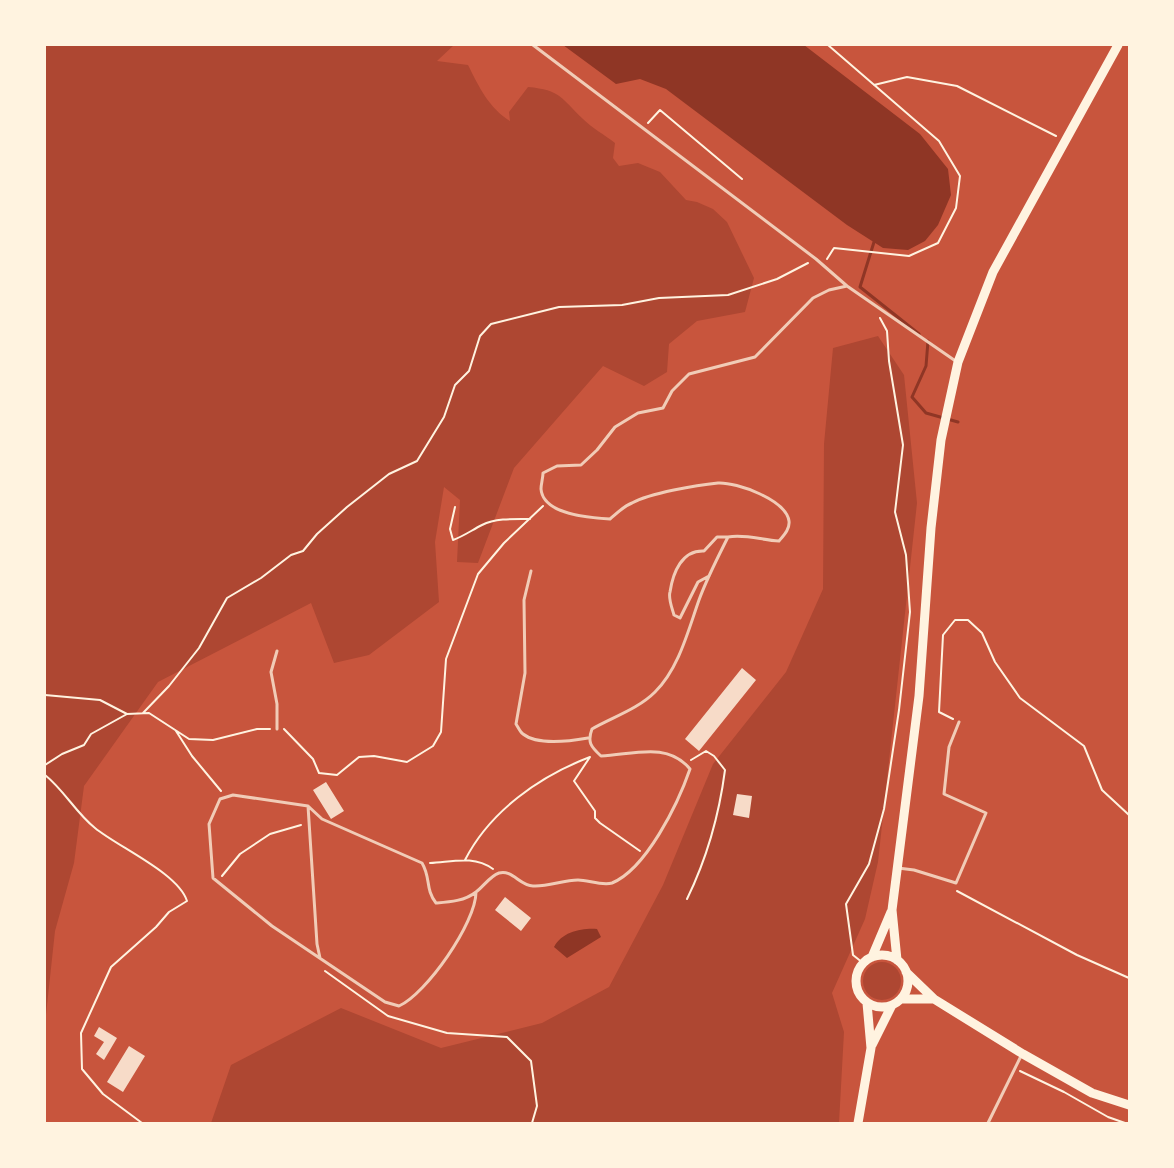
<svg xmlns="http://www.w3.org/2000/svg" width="1174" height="1168" font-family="'Alegreya Sans',sans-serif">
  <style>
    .green { fill: #ae4732 }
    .water { fill: #8f3625 }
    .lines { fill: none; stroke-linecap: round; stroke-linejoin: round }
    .stream { stroke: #8f3625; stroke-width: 3 }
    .building { fill: #f7dbc8 }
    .path { stroke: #fff3e0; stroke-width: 2 }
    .service { stroke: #f1ccb7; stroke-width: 3 }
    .secondary { stroke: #fff3e0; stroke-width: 9 }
  </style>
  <rect width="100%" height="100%" fill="#c8553d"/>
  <path class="green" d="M45,45H454L437,61L468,65C479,87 489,108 510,121L509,112L528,87C561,90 561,98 583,119C592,128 605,135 615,143L613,158L619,166L638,163L660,172L686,200L697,202L713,209L727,222L754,278L745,312L697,321L669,344L667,372L644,386L603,366L514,468L478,563L457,562L460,500L444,487L435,542L439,602L369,655L334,663L311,603L158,682L84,786L74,863L55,931L45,1024Z
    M878,336L904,375L917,503L878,862L865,919L832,993L844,1032L839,1123H211L231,1065L341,1008L441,1048L542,1023L609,987L663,885L713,764L786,672L823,589L824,444L833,348Z
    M863 981a19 19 0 1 1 38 0a19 19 0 1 1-38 0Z"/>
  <path class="water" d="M563,45H804L920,134L948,169L951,195L938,225L925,241L908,250L883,248L847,225L666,89L640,79L616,84Z
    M597,929L601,937L567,958L554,947C562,932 581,928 597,929Z"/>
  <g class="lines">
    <path class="stream" d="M874,242L860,287L919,334
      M928,341L926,366L912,397L926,413L958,422"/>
  </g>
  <path class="building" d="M742,668L756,680L699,751L685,739Z
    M326,782L344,811L331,819L313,790Z
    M737,794L752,796L749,818L733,815Z
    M505,897L531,918L521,931L495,910Z
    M99,1027L117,1038L104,1060L96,1054L104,1042L94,1036Z
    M129,1046L145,1056L123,1092L107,1082Z"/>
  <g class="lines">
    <path class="path" d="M874,85L907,77L957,86L1056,136
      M648,123L660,110L742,179
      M827,259L834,248L909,256L938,243L956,208L960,176L939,141L828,45
      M455,507L450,529L453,540C464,536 472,530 482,525C496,518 515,519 530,519
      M45,695L100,700L127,714
      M143,713L169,686L199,648L227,598L261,578L291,555L303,551L317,534L347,507L389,474L417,461L444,417L455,385L469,371L480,336L491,324L559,307L622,305L659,298L728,295L777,279L808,263
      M953,719L939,712L943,635L955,620H968L982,633L995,662L1020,698L1084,746L1102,790L1129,815
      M284,729L313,759L319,773L337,775L359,757L374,756L407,762L433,746L441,732L446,659L478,574L504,543L543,506
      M176,731L192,756L221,791
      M590,757L574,781L595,811V818L600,823L640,851
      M45,765L62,754L84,745L91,734L127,714L149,713L189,739L213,740L257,729H270
      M45,775C64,790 76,813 95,828C118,847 178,873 187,901L169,912L156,927L111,967L81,1033L82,1069L103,1094L142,1123
      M465,860C490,811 540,776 590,757
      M430,863C452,862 473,855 493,869
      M222,876L240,854L270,834L301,825
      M957,891L1077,955L1129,978
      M687,899C707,858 719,816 725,770L714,756L706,751L691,760
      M863,963L853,955L846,904L869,864L884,809L899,710L910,612L906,555L895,512L903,445L889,361L887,331L880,318
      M325,971L388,1016L447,1033L507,1037L531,1061L537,1106L532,1123
      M1020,1071L1064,1092L1108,1117L1125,1123"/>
    <path class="service" d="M533,45L816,259L847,286
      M531,571L524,600L525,673L516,724C518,727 520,732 523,734C538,746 571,741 588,738
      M709,576L698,582L680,618L674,615C672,608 668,598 670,592C673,572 682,550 704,551L717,537H728
      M277,651L271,672L277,704V729
      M308,806L317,944L320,958
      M898,868L914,870L956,883L986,813L944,794L949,747L959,722
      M476,892C476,923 426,994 399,1006L385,1002L272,926L213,878L209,824L220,799L233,795L308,806L322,819L422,863C431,878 425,889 436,903C449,902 465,901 476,892C483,887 490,876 499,873C512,869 520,886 533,886C548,887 563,880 578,880C588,880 602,886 612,883C646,869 678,804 690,769C667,741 632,755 601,756C591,747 587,742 592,729C613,717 638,709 655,692C679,668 688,631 699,600C707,578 718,557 728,537C746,534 761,540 779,541C784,535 790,529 789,521C786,500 737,482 718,483C697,485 650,493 632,503C624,506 617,513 610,519C591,518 543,515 541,489C541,484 543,478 543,473L557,466L581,465L597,450L615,427L638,413L663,408L672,391L689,374L755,357L813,298L829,290L847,286L957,362
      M988,1123L1022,1054"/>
    <path class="secondary" d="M856 981a26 26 0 1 1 52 0a26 26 0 1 1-52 0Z
      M872,957L891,912
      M897,960L892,910L919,696L931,528L941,440L958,362L993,272L1118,45
      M906,972L934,999L1023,1054L1092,1093L1129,1105
      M901,999H934
      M872,1045L892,1005
      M858,1123L871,1048L867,1003"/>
  </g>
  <rect width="1174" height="1168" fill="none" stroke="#fff3e0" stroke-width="92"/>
</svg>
